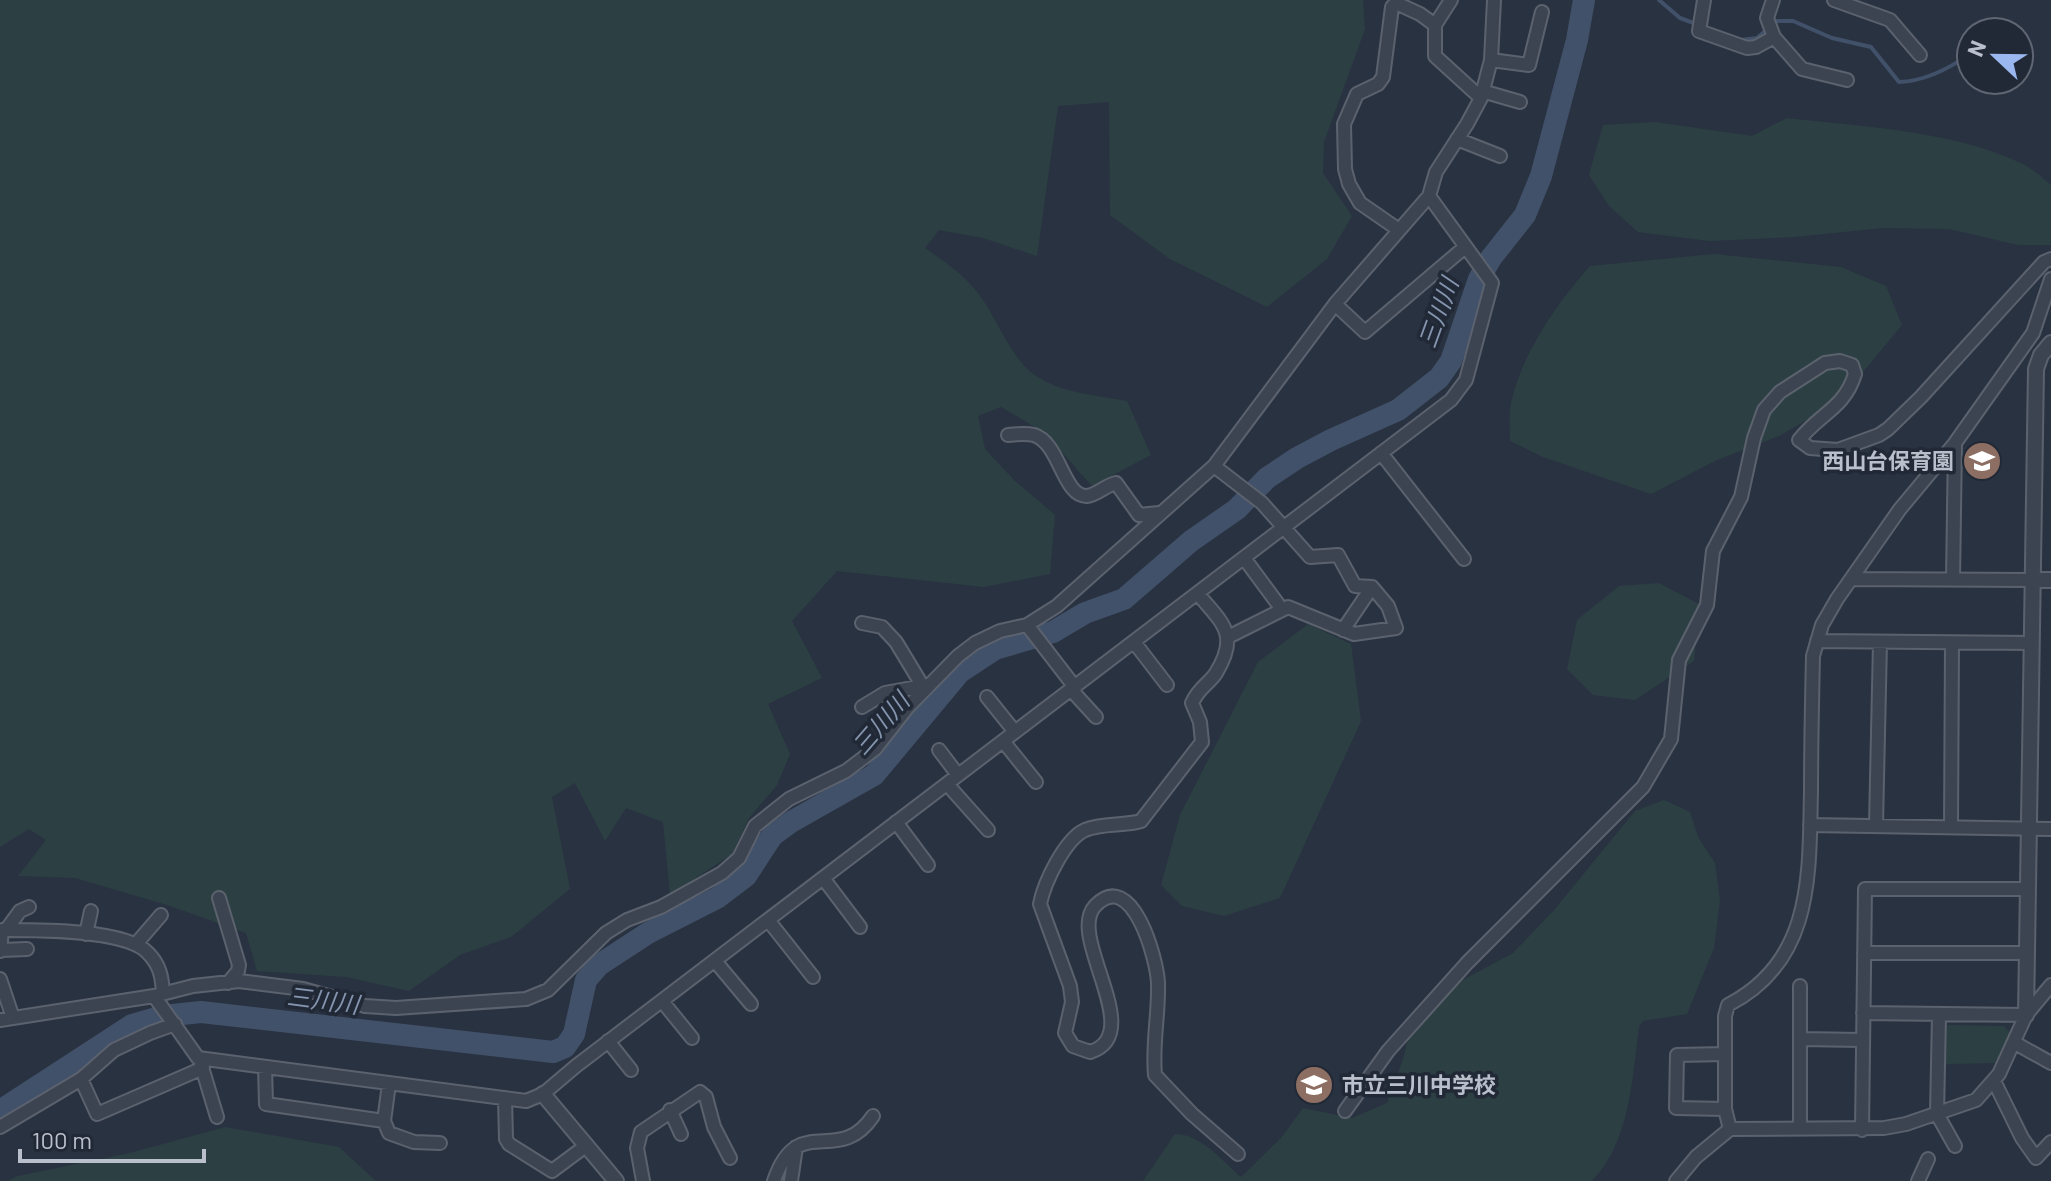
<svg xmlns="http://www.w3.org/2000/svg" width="2051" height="1181" font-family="Barlow,'Noto Sans JP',sans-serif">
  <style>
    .green { fill: #2c4043 }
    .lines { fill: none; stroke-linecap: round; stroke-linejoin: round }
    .stream { stroke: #42516a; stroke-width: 4 }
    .river { stroke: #42516a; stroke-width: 22 }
    .minor-casing { stroke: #5b626e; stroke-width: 16 }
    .tertiary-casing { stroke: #5b626e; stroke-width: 18 }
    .minor { stroke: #3d4451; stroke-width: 12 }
    .tertiary { stroke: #3d4451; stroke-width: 14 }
    .labels { text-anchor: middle; stroke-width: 7; stroke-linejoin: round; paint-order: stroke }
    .poi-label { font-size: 22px; font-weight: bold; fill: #bac0cb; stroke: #222936; text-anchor: end }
    .water-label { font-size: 24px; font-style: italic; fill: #8595af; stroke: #222936 }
  </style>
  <rect width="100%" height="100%" fill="#293241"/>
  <path class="green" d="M0,0H1363L1365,29L1324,142L1323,173L1352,216L1327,259L1267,307L1170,259L1110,215L1109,102L1058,106L1037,256L983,238L939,230L925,248C944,261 963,274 977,292C995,314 1010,357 1033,374C1059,393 1096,395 1127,401L1151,455L1092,486L1045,433L1001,407L978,416L985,449L1014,480L1055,515L1050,574L984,587L837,571L792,621L822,678L768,704L790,754L777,785L749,818L732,854L670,895L663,822L626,808L605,841L575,783L552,797L570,889L511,937L460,955L409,991L346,977L257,971L246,933L167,905L75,878L18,876L46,840L29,829L0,847Z
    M1787,118C1865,127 1949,130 2021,163C2032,168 2042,178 2051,185V245H2018L1949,229L1883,228L1794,237L1709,241L1638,232L1609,206L1589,175L1603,125L1655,122L1752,136Z
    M1714,254L1841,267L1886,286L1902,325L1839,401L1781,435L1717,460L1651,494L1543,457L1510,441C1510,429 1509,414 1511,403C1523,351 1556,305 1590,266Z
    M1659,583L1699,604L1694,661L1635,700L1593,695L1567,669L1577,620L1619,586Z
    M1308,624L1351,644L1361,721L1280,898L1224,916L1182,906L1161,885L1180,815L1258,662Z
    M1664,800L1690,812L1698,837L1715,863L1720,901L1714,948L1687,1014L1643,1021L1639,1027C1632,1079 1630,1142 1592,1181H1143L1175,1134C1201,1134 1222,1161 1241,1177L1281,1138L1303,1108L1352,1118L1387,1103L1403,1059L1416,1010L1459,982L1513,953L1555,909L1635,811Z
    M1946,1025L2004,1026L2011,1034L1995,1063L1946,1064Z
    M225,1127L339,1147L376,1181H8L18,1176L130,1153Z"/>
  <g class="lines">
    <path class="stream" d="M1659,0L1680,18L1699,25
      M1741,40L1757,38L1777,21H1793L1832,38L1871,47L1899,82C1926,81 1949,69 1971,53"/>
    <path class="river" d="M0,1111L132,1025L163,1016L201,1012L553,1052L565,1047L574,1034L586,980L599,965L648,933L717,898L746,876L772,836L791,822L874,775L960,672L995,649L1053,632L1085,613L1124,599L1191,541L1237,509L1267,478L1297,458L1331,440L1398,410L1439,378L1451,361L1479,279L1491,258L1525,215L1541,176L1577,40L1584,0"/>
    <defs>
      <path id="minor" d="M1451,0L1435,25V56L1481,98
        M1704,0L1699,31L1747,48L1756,47L1774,37L1767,18L1773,0
        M1834,0L1890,20L1920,55
        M1774,37L1802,69L1847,80
        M1491,60L1529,65L1542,12
        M1482,91L1520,102
        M1457,139L1500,156
        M1399,230L1360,203L1349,184L1345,169L1344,124L1357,94L1378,84L1383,77L1392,7L1396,3L1420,14L1435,25
        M1335,304L1365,332L1465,247
        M1008,435C1017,434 1026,433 1034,435C1060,443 1063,497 1087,496C1097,495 1106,485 1116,483L1139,515L1159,513
        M1381,453L1464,559
        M1214,466L1262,503L1310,557L1338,555L1355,586L1372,587L1388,606L1396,628L1354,634L1288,607L1228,637
        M1244,558L1278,604
        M1851,579L2032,580
        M1953,579L1955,443
        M1198,594C1222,623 1240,634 1216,673C1209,684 1199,687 1192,703L1200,722L1202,742L1141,821C1124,826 1102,823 1085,830C1065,839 1044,883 1040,904L1070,986L1072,1002L1065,1033L1073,1046L1090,1052C1148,1034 1066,937 1095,906C1132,867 1157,959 1158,983C1159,1014 1152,1044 1155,1075L1192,1114L1238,1154
        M862,623L882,627L896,642L919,680
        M1027,625L1074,686L1075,694L1096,717
        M1343,630L1372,587
        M1817,641L2032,643
        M1134,642L1167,685
        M987,697L1015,732
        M862,707L885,693L928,685
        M1003,741L1036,782
        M939,750L958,775
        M947,784L988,830
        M896,822L928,865
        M1810,825L2051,829
        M1876,825L1880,642
        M1951,826L1952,644
        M823,878L860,927
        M219,898L239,965L238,971L228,983
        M768,920L813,977
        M6,930L20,911L29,907
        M86,934L91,911
        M136,944L161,915
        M1,950L27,949
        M0,951L2,930C35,930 126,929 148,953C160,965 162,977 163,993
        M1864,953H2026
        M715,961L751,1004
        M0,979L13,1018
        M154,996L198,1058L526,1101L543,1094L576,1066L1451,400L1466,380L1492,283L1429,196
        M662,1001L692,1038
        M1863,1013L2026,1015
        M1939,1015L1937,1114L1955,1146
        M0,1020L154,996L193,986L239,981L303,989L365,1006L396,1008L526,999L548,990L606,933L627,920L661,907L722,873L739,858L755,826L789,799L846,771L875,749L907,708L958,656L975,643L1000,631L1027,625L1057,606L1214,466L1335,304L1429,196L1436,172L1467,124L1481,98L1491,60L1494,0
        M1800,1039L1862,1040
        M608,1041L631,1070
        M2015,1043L2051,1063
        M1725,1054L1677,1055L1676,1108L1725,1109
        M201,1064L217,1117
        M265,1067L266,1104L384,1121
        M81,1079L97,1114L203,1068
        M1994,1081L2022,1138L2036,1158L2051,1142
        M389,1084L384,1121L389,1133L414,1142L440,1143
        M505,1098L506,1139L509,1144L552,1171L587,1145
        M670,1110L681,1134
        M1345,1111L1388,1051L1467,963L1643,787L1671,739L1679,660L1707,605L1713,551L1741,497L1754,438L1764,410L1780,392L1825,363L1840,361L1852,365L1855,374C1844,409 1820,413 1799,440L1810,448L1838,450L1879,435L1888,429L1921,397L2044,262L2051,259
        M0,1127L81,1079L114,1050L150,1033L175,1024
        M1800,1128V986
        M1730,1129L1725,1109V1016L1728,1005C1814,961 1809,874 1811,791C1811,746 1812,701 1813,656L1822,625L1837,599L1900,509L1955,443L2033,333L2051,279
        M1862,1130L1865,889H2027
        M643,1181L637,1148L641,1132L700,1092L706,1097L714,1127L730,1158
        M774,1181C798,1110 838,1168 873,1116
        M791,1181L796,1147
        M1676,1181L1696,1157L1730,1129L1884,1128L1906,1124L1976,1100L1999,1074L2026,1015L2051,985
        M1918,1181L1928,1159"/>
      <path id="tertiary" d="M2032,580H2051
        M2026,1015L2036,369L2041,355L2051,343
        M543,1094L616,1181"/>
    </defs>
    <use href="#minor" class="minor-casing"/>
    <use href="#tertiary" class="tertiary-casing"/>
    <use href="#minor" class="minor"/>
    <use href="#tertiary" class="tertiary"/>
  </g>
  <defs>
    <symbol id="school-disc" viewBox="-11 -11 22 22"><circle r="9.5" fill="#8d6e63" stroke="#222936"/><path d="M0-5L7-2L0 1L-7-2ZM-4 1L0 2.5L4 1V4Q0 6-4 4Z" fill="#fff"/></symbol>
  </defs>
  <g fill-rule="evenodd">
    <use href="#school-disc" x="1960" y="439" width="44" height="44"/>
    <use href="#school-disc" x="1292" y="1063" width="44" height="44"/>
  </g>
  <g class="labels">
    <g class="poi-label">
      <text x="1954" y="469">西山台保育園</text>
      <text x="1342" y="1093" text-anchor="start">市立三川中学校</text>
    </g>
    <g class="water-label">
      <text transform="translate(1439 313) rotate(-70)" y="8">三川川</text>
      <text transform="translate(881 724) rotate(-49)" y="8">三川川</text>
      <text transform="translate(323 1001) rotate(7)" y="8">三川川</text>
    </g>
  </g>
  <g transform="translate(1995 56) rotate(292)"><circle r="38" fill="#222936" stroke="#5f6572" stroke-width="2"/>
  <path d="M0-6L14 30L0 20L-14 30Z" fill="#9ab7f0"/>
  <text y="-12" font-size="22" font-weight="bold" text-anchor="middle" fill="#bac0cb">N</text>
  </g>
  <path d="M20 1149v12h184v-12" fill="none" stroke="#bac0cb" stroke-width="4"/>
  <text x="32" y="1149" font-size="24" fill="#bac0cb" stroke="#222936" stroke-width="6" paint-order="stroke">100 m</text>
</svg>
